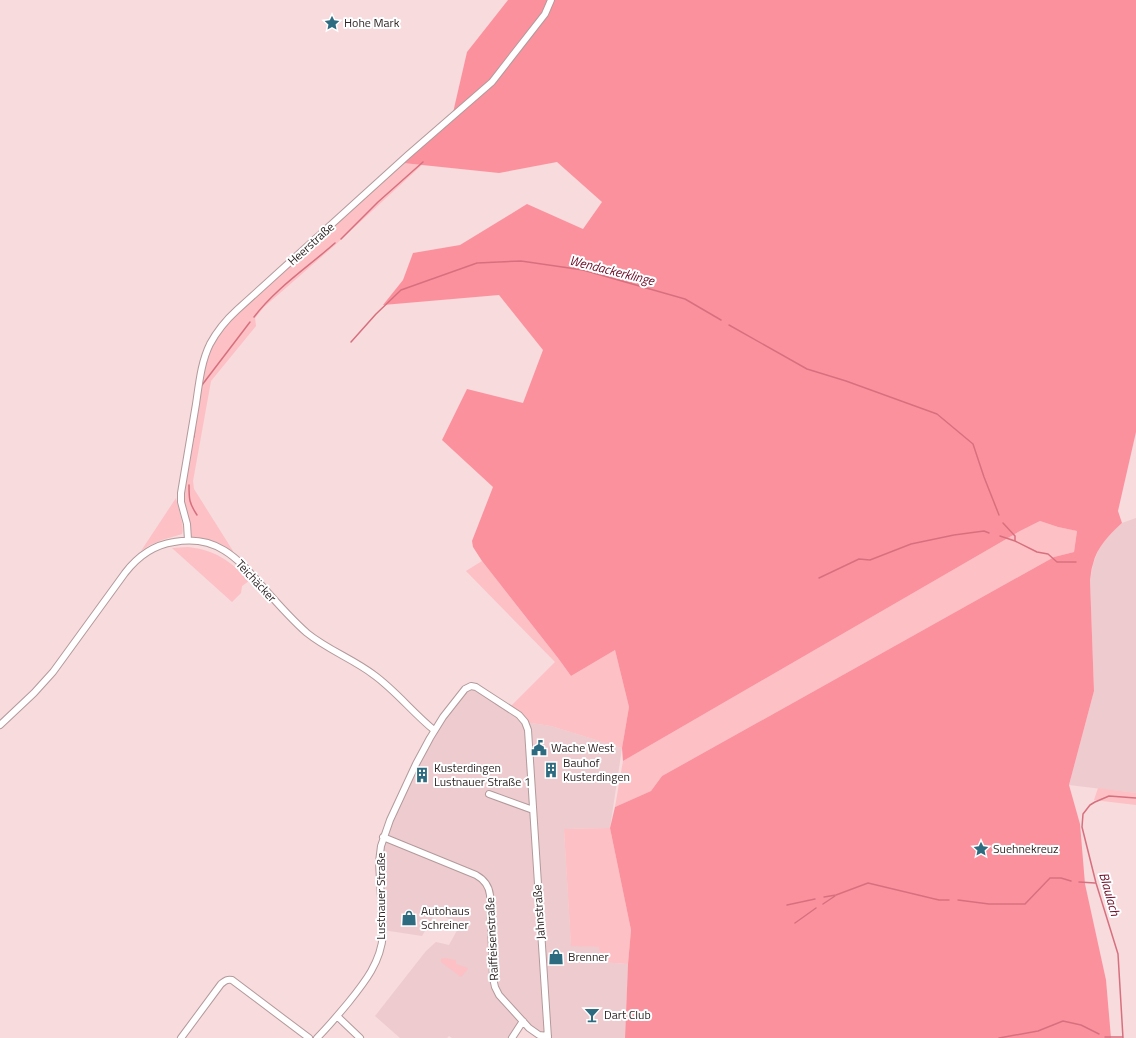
<svg xmlns="http://www.w3.org/2000/svg" width="1136" height="1038" font-family="'Titillium Web',sans-serif">
  <style>
    .built { fill: #eecbce }
    .green { fill: #fcc0c5 }
    .forest { fill: #fc919e }
    .lines { fill: none; stroke-linecap: round; stroke-linejoin: round }
    .stream { stroke: #d7707e; stroke-width: 1.5 }
    .minor-casing { stroke: #b3999b; stroke-width: 8 }
    .minor { stroke: #fff; stroke-width: 6 }
    .labels { text-anchor: middle; stroke-width: 4; stroke-linejoin: round; paint-order: stroke }
    .poi-label { font-size: 12px; fill: #312728; stroke: #fff; text-anchor: start }
    .street-label { font-size: 12px; fill: #312728; stroke: #fff }
    .water-label { font-size: 13px; font-style: italic; fill: #6c0b26; stroke: #fff }
  </style>
  <rect width="100%" height="100%" fill="#f7dbdd"/>
  <path class="built" d="M1136,518V793L1069,785L1094,691L1090,580L1093,564L1099,548L1109,535L1122,523Z
    M471,686L525,722L551,726L622,748L610,828L564,829L571,945L599,947L600,962L628,964L625,1038H548L523,1022L512,1038H452L449,1036L447,1038H400L375,1016L426,951L436,942L449,945L460,925L436,912L422,936L383,930L381,846L430,738Z"/>
  <path class="green" d="M403,163L422,165L334,246L264,307L255,318L256,326L211,381L193,481L194,489L233,551L231,555L224,550L188,540L181,502L204,359L217,332L399,164Z
    M176,498C178,508 185,526 182,534L162,540L150,545L141,551Z
    M1040,521L1058,527L1077,531L1074,552L1054,557L662,776L651,791L615,807L623,761L1020,531Z
    M188,547C215,550 231,561 249,581L242,586L241,593L232,602L172,548Z
    M482,561L558,658L571,676L615,650L629,707L622,748L551,726L525,722L509,708L555,662L466,571Z
    M1098,788L1136,793V805L1094,800Z
    M610,828L631,930L628,964L600,962L599,947L571,946L564,829Z
    M445,958L456,960V964L468,968V969L461,977L441,962V959Z"/>
  <path class="forest" d="M508,0H1136V432L1118,511L1122,523C1109,535 1097,547 1093,564C1091,569 1091,575 1090,580L1094,691L1069,785L1080,824L1085,884L1106,980L1111,1038H625L628,964L631,930L610,828L615,807L651,791L662,776L1054,557L1074,552L1077,531L1058,527L1040,521L1020,531L623,761L622,748L629,707L615,650L571,676L558,658L482,561L473,547L472,541L493,487L442,440L467,389L523,403L543,350L499,295L383,305L403,280L413,253L460,245L527,204L583,229L602,202L557,162L499,173L403,163L452,117L467,52Z"/>
  <g class="lines">
    <path class="stream" d="M341,239L378,202L423,162
      M254,317C276,288 308,267 335,243
      M729,325L807,369L846,381L937,414L973,444L984,477L999,515
      M351,342L376,314L401,290L477,263L521,261L583,270L685,299L721,320
      M202,385L250,322
      M194,437L195,427
      M189,485C189,499 189,503 197,515
      M1003,523L1015,536V541L1037,552L1048,554L1057,562H1076
      M1000,536L1015,541
      M819,578L859,559L870,560L911,544L954,535L984,531L989,533
      M1079,882L1095,883
      M824,897L836,895L868,883L939,900H949
      M958,900L989,904H1025L1050,878H1061L1071,881
      M823,904L835,896
      M787,905L815,899
      M795,923L816,908
      M1105,1037H1123
      M999,1038L1038,1031L1063,1021L1081,1025L1099,1034
      M1123,1038L1118,954L1096,883L1082,827L1083,814L1090,805L1095,802L1109,796L1136,798"/>
    <defs>
      <path id="minor" d="M188,540L187,524L181,502V493C186,463 191,434 196,404C199,384 201,362 210,344C217,331 226,320 237,310L408,155L492,82L545,14L551,0
        M0,725L34,693L53,672L125,573C138,556 153,545 174,542C217,534 238,559 263,587C277,603 291,619 307,633C328,650 353,659 374,675C396,691 413,713 434,730
        M489,794L533,810
        M383,837L476,875C485,880 489,886 490,895L493,978L495,987L499,995L529,1028L539,1035L548,1036
        M337,1016L360,1038
        M181,1038L221,984C225,981 227,979 232,980L309,1038
        M317,1038C328,1027 338,1015 348,1003C365,982 381,962 383,934L379,862L381,846L390,820L416,764L430,738L443,717L465,689L471,686L476,687L479,689L519,715L525,722L528,730L548,1038
        M512,1038L523,1021"/>
    </defs>
    <use href="#minor" class="minor-casing"/>
    <use href="#minor" class="minor"/>
  </g>
  <defs>
    <symbol id="sight-bare" viewBox="-9 -9 18 18"><path d="M0-6L1.8-2.2L6-1.7L2.9 1.2L3.7 5.4L0 3.3L-3.7 5.4L-2.9 1.2L-6-1.7L-1.8-2.2Z" fill="#2c6b80" stroke="#fff" stroke-width="2.5" paint-order="stroke"/></symbol>
    <symbol id="civic-bare" viewBox="-9 -9 18 18"><path d="M-.6-6.5H3V-4.5H.6V-3L4-1V1h2V6H-6V1h2V-1L-.6-3ZM-1.2 2.5V6h2.4V2.5Z" fill="#2c6b80" stroke="#fff" stroke-width="2.5" paint-order="stroke"/></symbol>
    <symbol id="building-bare" viewBox="-9 -9 18 18"><path d="M-4-6H4V6H1V3H-1V6H-4ZM-2.5-4.3h1.7v1.8h-1.7ZM.8-4.3h1.7v1.8H.8ZM-2.5-1h1.7V.8h-1.7ZM.8-1h1.7V.8H.8Z" fill="#2c6b80" stroke="#fff" stroke-width="2.5" paint-order="stroke"/></symbol>
    <symbol id="shop-bare" viewBox="-9 -9 18 18"><path d="M-5-2.5h2.3a2.7 3.5 0 0 1 5.4 0H5L5.5 6h-11ZM-1.5-2.5h3a1.5 2.3 0 0 0-3 0Z" fill="#2c6b80" stroke="#fff" stroke-width="2.5" paint-order="stroke"/></symbol>
    <symbol id="bar-bare" viewBox="-9 -9 18 18"><path d="M-6-5H6L.8 .8V4.5H3.5V6h-7V4.5H-.8V.8Z" fill="#2c6b80" stroke="#fff" stroke-width="2.5" paint-order="stroke"/></symbol>
  </defs>
  <g fill-rule="evenodd">
    <use href="#sight-bare" x="321" y="12" width="22" height="22"/>
    <use href="#civic-bare" x="528" y="737" width="22" height="22"/>
    <use href="#building-bare" x="540" y="759" width="22" height="22"/>
    <use href="#building-bare" x="411" y="764" width="22" height="22"/>
    <use href="#sight-bare" x="970" y="838" width="22" height="22"/>
    <use href="#shop-bare" x="398" y="907" width="22" height="22"/>
    <use href="#shop-bare" x="545" y="946" width="22" height="22"/>
    <use href="#bar-bare" x="581" y="1004" width="22" height="22"/>
  </g>
  <g class="labels">
    <g class="poi-label">
      <text x="344" y="27">Hohe Mark</text>
      <text x="551" y="752">Wache West</text>
      <text x="563" y="767">Bauhof<tspan x="563" dy="14">Kusterdingen</tspan></text>
      <text x="434" y="772">Kusterdingen<tspan x="434" dy="14">Lustnauer Straße 1</tspan></text>
      <text x="993" y="853">Suehnekreuz</text>
      <text x="421" y="915">Autohaus<tspan x="421" dy="14">Schreiner</tspan></text>
      <text x="568" y="961">Brenner</text>
      <text x="604" y="1019">Dart Club</text>
    </g>
    <g class="street-label">
      <text transform="translate(311 244) rotate(-42)" y="4">Heerstraße</text>
      <text transform="translate(256 581) rotate(47)" y="4">Teichäcker</text>
      <text transform="translate(381 896) rotate(-90)" y="4">Lustnauer Straße</text>
      <text transform="translate(539 912) rotate(-94)" y="4">Jahnstraße</text>
      <text transform="translate(492 939) rotate(-93)" y="4">Raiffeisenstraße</text>
    </g>
    <g class="water-label">
      <text transform="translate(612 270) rotate(14)" y="5">Wendackerklinge</text>
      <text transform="translate(1110 894) rotate(74)" y="5">Blaulach</text>
    </g>
  </g>
</svg>
